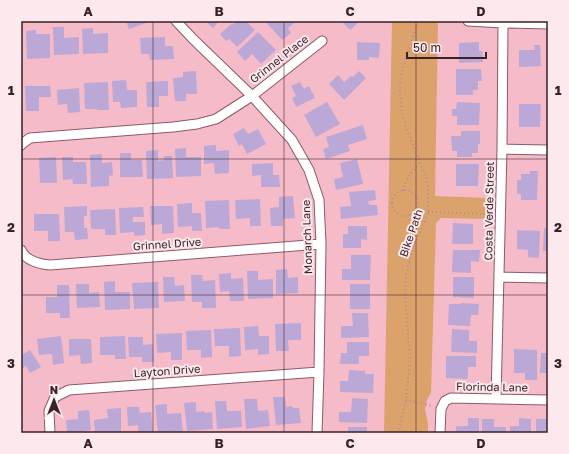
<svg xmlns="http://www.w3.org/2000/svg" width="569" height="454" font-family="'Golos Text',sans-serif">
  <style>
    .green { fill: #dca26c }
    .building { fill: #bba8d6 }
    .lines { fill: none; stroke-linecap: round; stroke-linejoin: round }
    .minor-casing { stroke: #8d5a66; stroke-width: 11 }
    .path { stroke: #b78893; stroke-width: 2; stroke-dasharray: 1 3; stroke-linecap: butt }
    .minor { stroke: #fff; stroke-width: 9 }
    .grid { fill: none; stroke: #382227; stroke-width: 1; stroke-opacity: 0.55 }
    .labels { text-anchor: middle; stroke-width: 4; stroke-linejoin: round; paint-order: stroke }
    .street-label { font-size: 11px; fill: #382227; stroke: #fbe9ed }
    .neatline { fill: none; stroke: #382227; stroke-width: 1.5 }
    .grid-label { font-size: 13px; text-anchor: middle; font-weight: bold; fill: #382227 }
  </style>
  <rect width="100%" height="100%" fill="#f6bbc9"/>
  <path class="green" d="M392,21H437L438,25L435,196L489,198V221L484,219L441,218L436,223L431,393L427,400L425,409L428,424V433H384Z"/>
  <path class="building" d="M126,21H145L146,23L129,29Z
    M205,21H219L213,28Z
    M237,21H246L255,30L237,47L229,39L226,41L220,34L231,24L232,25Z
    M265,21H297L288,28L291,33L282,40Z
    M344,21H360L350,30L343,23Z
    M53,27H64V38L79,37V54L54,55Z
    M93,28V34L108,33V53L83,54L82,29Z
    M36,30V34H50V58L27,59L26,31Z
    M258,32L276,50L261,64L252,54L245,61L237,52Z
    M165,37V46H173L174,59L150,60L149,54H141L140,38Z
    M357,42L380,43L379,58L369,57V60H357Z
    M479,42V51H482L483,62L459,63V43Z
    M534,45H540L541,66L519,67V50H535Z
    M456,69H481L482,81H478V90H473V95H456Z
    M196,71L197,94H186V101H175L173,78L183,77V72Z
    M359,71L366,78L344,100L329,84L338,75L344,82L351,76L353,77Z
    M126,80L127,90H137V107L121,108L120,102H113L112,81Z
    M168,81V96H159V107H147L146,82Z
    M108,82L109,110H97V109H85L84,83Z
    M300,82L304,89L309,86L315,98L296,107L292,98L296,96L291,86Z
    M25,86H50L51,97H39V111H26Z
    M79,88L80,112L68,113L67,104L58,105L57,90Z
    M327,102L340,124L316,137L304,115Z
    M457,102L480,103L479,125H457V116H452V109H456Z
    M519,104H541L540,127H519Z
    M363,125L367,139L348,145L350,151L326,159L323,149L329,147L326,137Z
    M244,128L248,134L258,129L266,144L247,154L242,144L239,146L233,134Z
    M461,131H480V144H478V153H472V157H457V151H452L451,136H461Z
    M216,145V151L229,150V173L215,174L214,163L204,164V146Z
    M186,148V157H201V176L176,177L175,149Z
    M158,150V161L164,160V156H172L173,178L147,179L146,151Z
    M120,153H131V160H142L143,177H120Z
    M102,154V163L112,162L113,175L109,176V186L91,187L90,155Z
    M56,157L57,183H40L39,158Z
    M62,157H73V162H86L87,184H73L72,179L63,180Z
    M357,159L363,184L336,190L334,179L343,177L340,163Z
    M273,163V175H279L280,187H261V175L252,176V164Z
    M456,164H479L478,186H456Z
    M530,171H538L537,200H521V194H517V180H521V174H530Z
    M375,190L376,200L368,201L369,205H377L378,215L341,219L340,207L351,206L349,192Z
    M293,196L295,218L283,219V226H271L270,208L279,207V197Z
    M260,199L261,226H250V218L236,219L235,200Z
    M229,200L230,229H219V227L206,228L205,201Z
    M192,203V213H201L202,231H192V226L178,227L177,204Z
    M87,206V216H84V228H87L88,239L75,240L74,232H65L64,207Z
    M150,206H173L174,233L162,234V224L151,225Z
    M143,207L144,217H133V222H145V235L134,236V232L120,233L119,208Z
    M115,209L116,235H105V229H91L90,210Z
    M34,214H59L60,241H48V231H34Z
    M453,223L473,224V244H452Z
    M348,226H367V240L361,239V248H343V234H348Z
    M544,228H548V251H543Z
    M517,230L540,231L539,258L528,257V250L517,249Z
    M453,250H480L479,262L471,261V273L452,272Z
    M351,255H371L370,280H342V269H351Z
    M287,269L288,278L298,277V293L276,294V270Z
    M247,271H258V280L273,279V298L248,299Z
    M231,273V279L243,278L244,301H230L229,291L220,292L219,274Z
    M191,275H202L203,281L215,280L216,308H202V302H192Z
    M163,277H174L175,286L184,285L185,301L164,302Z
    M453,277H474V298L453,297Z
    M115,281V292H130V309L105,310L104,282Z
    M158,282L159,308L134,309L132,283Z
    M76,284H89V293L99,292L100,307L77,308Z
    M350,284H370V309H350Z
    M57,285H69L70,318H60V313H46V297H57Z
    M461,303L479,304L478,315H471L470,326L448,325L449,304H461Z
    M352,313H368L369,337L341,338V326H353Z
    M301,323V340H288L289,351H276L275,324Z
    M258,326L259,336H269V354L258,355V349L245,350L244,327Z
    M240,328L241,356L229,357V346H215L214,329Z
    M452,329L469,330V341H477V353L451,352Z
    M211,330L212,357L201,358V350H187L186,331Z
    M182,333V360H171V352L157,353L156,334Z
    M61,336L64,363L53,365L52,354L39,355L37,339Z
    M125,336L126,359H115V355H100V337Z
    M128,337H143V345L153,344L154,362H142V357H129Z
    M69,339H91L92,363L81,364L80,355L69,356Z
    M347,342H369V356H359V364H340L341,353H347Z
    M514,349L537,350V380H525V373H514Z
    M30,350L41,367L30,373L26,366L21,369V352L22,355Z
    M541,353H548V373H540Z
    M446,356H476V367H468V379L446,378Z
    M349,370L365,371V374H374L373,393L340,392V381H348Z
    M273,397H285L286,407L292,406L293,408H299L301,423L276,425Z
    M352,398L368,399L367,423L339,422V412H351Z
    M244,399H257L258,411L268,410L270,426L246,429Z
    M215,401H226L227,411H241L242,427L217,429Z
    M196,402V412L204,411L205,413L212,412L213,429L187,431L184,403Z
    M167,404V414L181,413L183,432L174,433V431L158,433L155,405Z
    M127,407H139L140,413L151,412L153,433H138V425L128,426Z
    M121,408V433H95L94,420L108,418L107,409Z
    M89,410L91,430L83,431V433H67L66,420L78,419V411Z
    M468,418H479V433H456V426H468Z
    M519,418L531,419V433H510V426H519Z
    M482,419H494V427H506V433H482Z
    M536,419H548V433H536Z
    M348,427H367V433H348Z"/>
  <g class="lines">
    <defs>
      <path id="minor" d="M176,21L193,39L252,96L292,140L309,170L319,200L321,244L319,372L317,433
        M468,21L503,23L548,24
        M21,145L23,143L30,138L173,127L197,124L216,119L252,96L322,41
        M502,149L548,150
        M21,250C26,261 39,264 50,265L321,244
        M499,277L548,278
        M496,399L502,149L503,23
        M50,433L49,411L55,397L69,390L319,372
        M440,433L441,409L445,401L451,398L548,400"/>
    </defs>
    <use href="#minor" class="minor-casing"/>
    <path class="path" d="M392 203a13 13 0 1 1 26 0a13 13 0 1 1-26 0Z
      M403,191C406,178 412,172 420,162
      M428,212L491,214
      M413,213L424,224
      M406,400L432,406
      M398,433L406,400L410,359L405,295L406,275L414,244L424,224L428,212V189L426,177L406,128L402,113L400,91L401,74L418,21"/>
    <use href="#minor" class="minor"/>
  </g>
  <path class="grid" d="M153,21V433M284,21V433M416,21V433M21,159H548M21,295H548"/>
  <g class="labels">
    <g class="street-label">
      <text transform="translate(279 59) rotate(-38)" y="4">Grinnel Place</text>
      <text transform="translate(489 211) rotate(-89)" y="4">Costa Verde Street</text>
      <text transform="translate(411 233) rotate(-71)" y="4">Bike Path</text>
      <text transform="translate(307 237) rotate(-92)" y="4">Monarch Lane</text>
      <text transform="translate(167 244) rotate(-4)" y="4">Grinnel Drive</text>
      <text transform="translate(167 371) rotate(-4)" y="4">Layton Drive</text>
      <text transform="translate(492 387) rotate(1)" y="4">Florinda Lane</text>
    </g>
  </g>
  <rect width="569" height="454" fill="none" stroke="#fbe9ed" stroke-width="44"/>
  <g transform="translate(54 400)" stroke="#fbe9ed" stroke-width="3" paint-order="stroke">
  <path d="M0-3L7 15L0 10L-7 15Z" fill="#382227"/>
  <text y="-6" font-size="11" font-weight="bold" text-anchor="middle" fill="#382227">N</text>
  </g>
  <path d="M407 52v6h79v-6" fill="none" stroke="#382227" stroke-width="2"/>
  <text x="413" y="52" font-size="12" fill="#382227" stroke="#fbe9ed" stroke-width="3" paint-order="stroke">50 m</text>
  <rect x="22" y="22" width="525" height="410" class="neatline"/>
  <g class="grid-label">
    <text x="88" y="16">A</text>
    <text x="219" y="16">B</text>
    <text x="350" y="16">C</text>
    <text x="481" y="16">D</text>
    <text x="11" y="95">1</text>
    <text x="558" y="95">1</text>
    <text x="11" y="232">2</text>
    <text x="558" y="232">2</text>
    <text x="11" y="368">3</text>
    <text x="558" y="368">3</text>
    <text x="88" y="448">A</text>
    <text x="219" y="448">B</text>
    <text x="350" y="448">C</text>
    <text x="481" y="448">D</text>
  </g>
</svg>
